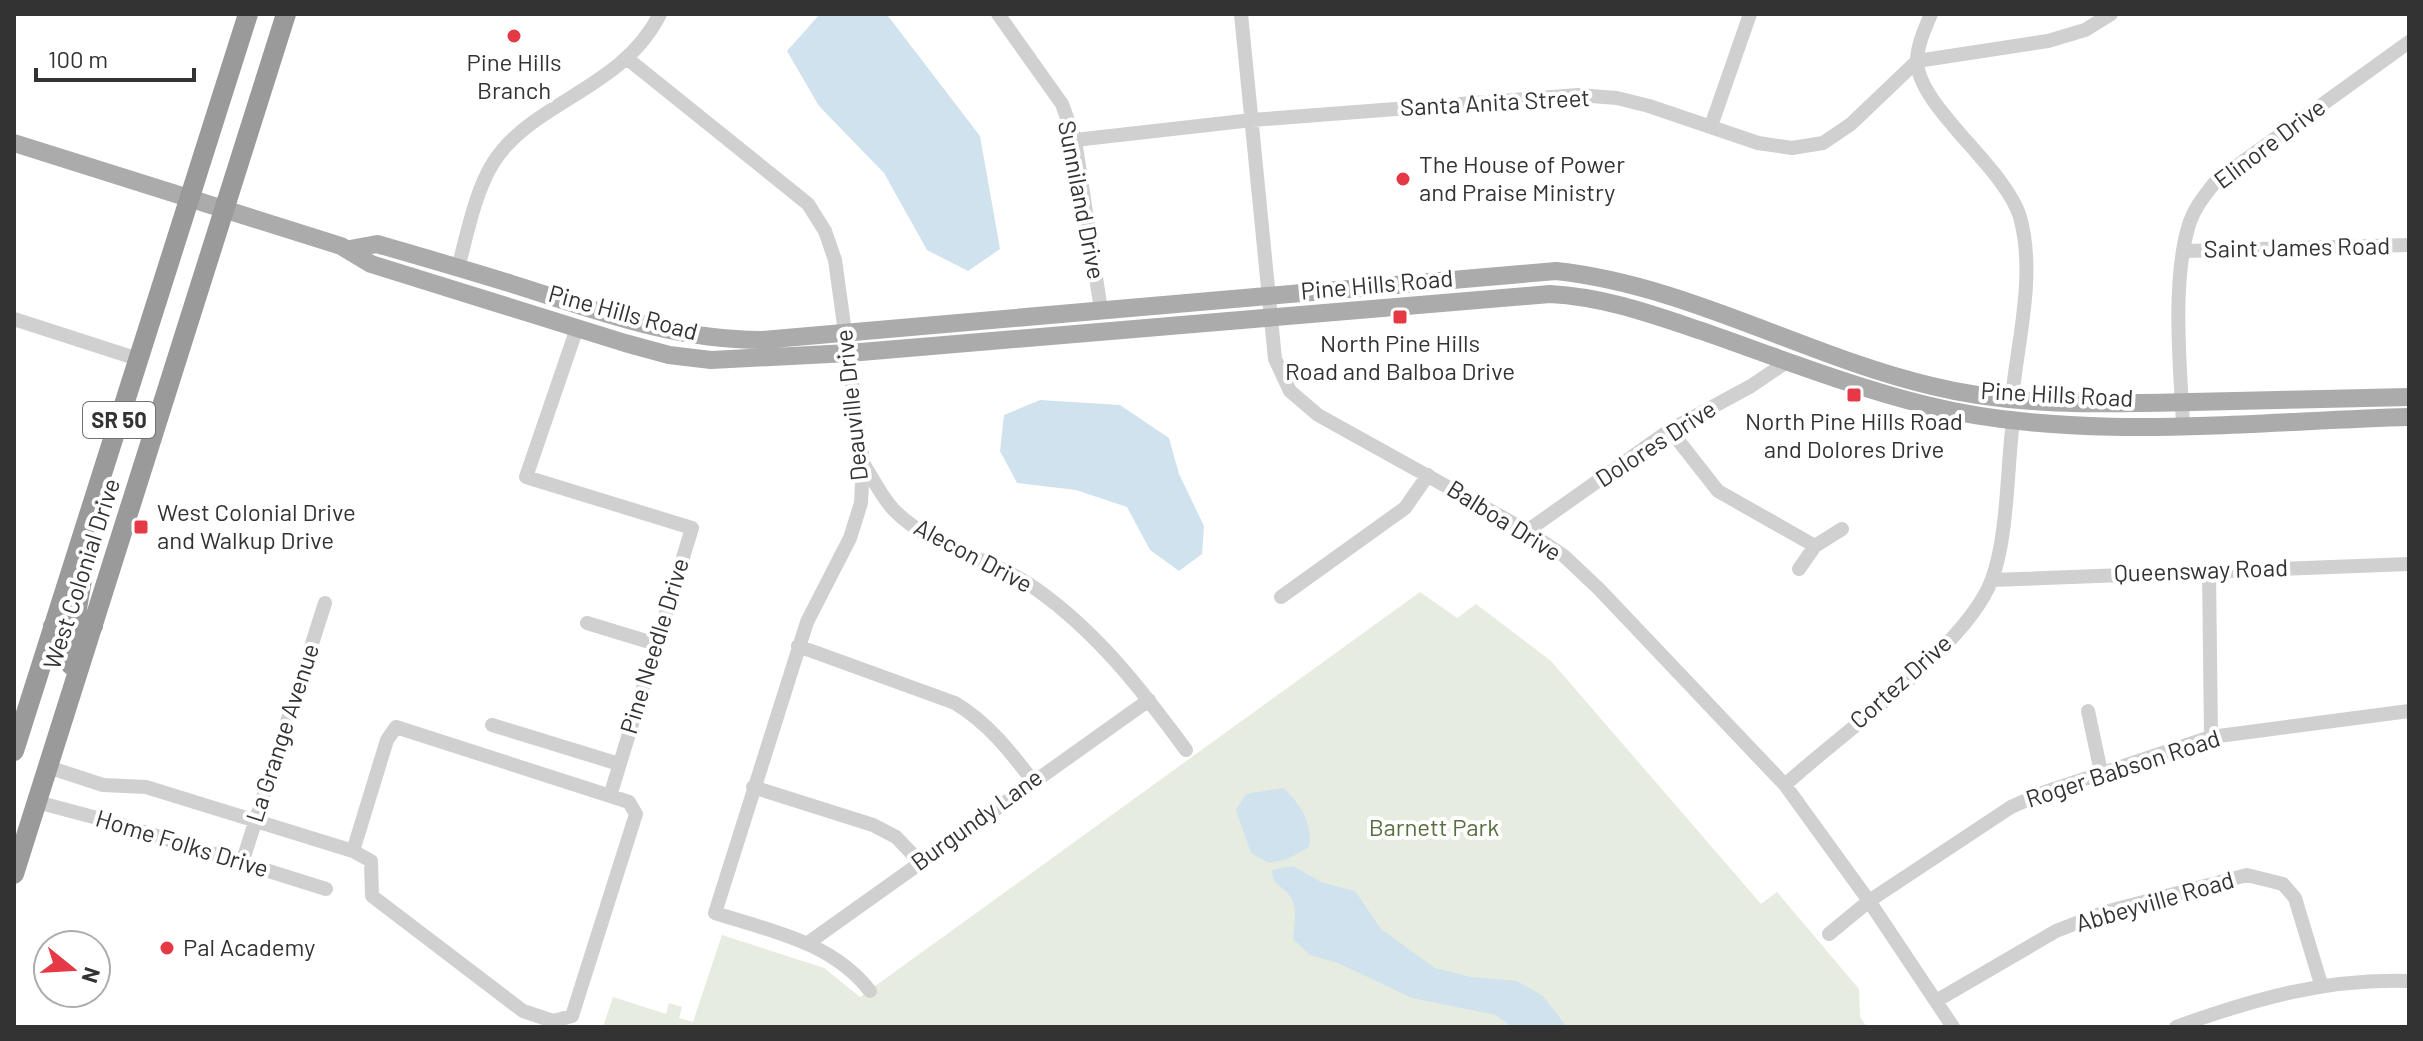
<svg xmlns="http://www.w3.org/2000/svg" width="2423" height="1041" font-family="Barlow,sans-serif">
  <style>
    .green { fill: #e6ecdf }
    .water { fill: #cfe2ee }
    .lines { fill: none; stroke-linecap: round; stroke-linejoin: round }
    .minor { stroke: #d0d0d0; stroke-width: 14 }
    .major { stroke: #ababab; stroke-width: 18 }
    .highway { stroke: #9a9a9a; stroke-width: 20 }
    .poi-dot { fill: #e63946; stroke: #fff; stroke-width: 3 }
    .labels { text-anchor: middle; stroke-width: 8; stroke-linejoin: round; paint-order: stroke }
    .shield { fill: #fff; stroke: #707070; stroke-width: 2 }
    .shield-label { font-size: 22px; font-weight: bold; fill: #333 }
    .poi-label { font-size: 24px; fill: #333; stroke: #fff }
    .street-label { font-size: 24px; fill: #333; stroke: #fff }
    .park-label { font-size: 24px; fill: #56703f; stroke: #fff }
  </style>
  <rect width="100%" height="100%" fill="#fff"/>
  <path class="green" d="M1420,592L1457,618L1476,604L1551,661L1761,904L1777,892L1859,989L1860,1017L1867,1027H603L613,997L666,1014L669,1003L682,1007L679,1018L693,1022L722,935L824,968L860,997Z"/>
  <path class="water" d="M820,14L888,16L980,136L1000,249L968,271L927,250L884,173L819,106L787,51Z
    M1040,400L1120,405L1169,438L1179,474L1204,526L1202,554L1179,571L1150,550L1127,507L1076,490L1017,483L1000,451L1004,415Z
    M1283,788C1299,801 1314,826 1309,847L1288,859L1269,863L1251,853L1236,810L1246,794Z
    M1293,866L1321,882L1355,891L1381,929L1435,968L1471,977L1517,981L1543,996L1567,1027H1512L1496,1015L1412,998L1338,963L1310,955L1293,939C1294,925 1299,906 1289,895C1281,884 1272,886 1272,870Z"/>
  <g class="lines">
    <path class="minor" d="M998,14L1062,104L1075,140L1101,310
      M1241,14L1275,359L1290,391L1318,415L1527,531L1564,556L1599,589L1785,785L1869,901L1953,1027
      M1931,14C1925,28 1917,46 1917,61C1918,107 2005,167 2020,217C2036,275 2018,338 2012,398
      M629,60L808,204L825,231L835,260L863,462L861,503L850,538L807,622L715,913C771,931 832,942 870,991
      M1711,126L1750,14
      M1075,140L1252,120L1578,95L1617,98L1649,106L1758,143L1792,148L1823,143L1851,124L1917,61L2048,41L2085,30L2111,14
      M2185,251L2409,245
      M458,268C467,235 475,192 493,163C532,101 622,90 660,14
      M14,319L138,359
      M577,328L526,477L692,528L610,796
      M2183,424C2180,365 2172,284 2188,228C2193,209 2205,195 2216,181L2409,42
      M1670,430L1718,491L1815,546
      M863,463C872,477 881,496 893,509C931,549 992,557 1036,589C1097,632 1142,690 1186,750
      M1527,531L1670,430L1751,386L1788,361
      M1799,569L1815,546L1842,529
      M2209,570L2211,737
      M1992,580L2409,564
      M1281,597L1405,508L1428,475
      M587,623L656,644
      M798,646L955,703C988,723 1009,750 1032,780
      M2088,711L2101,772
      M492,725L619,764
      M48,767L103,785L146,787L353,851L371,861L372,896L523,1011L553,1021L572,1016L636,814L629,802L396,727L387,740L353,851
      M1785,785C1840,734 1968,646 1992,579C2008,536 2007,467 2013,421
      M753,787L873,825L896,837L919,861
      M37,802L112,822L326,889
      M242,863L325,603
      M1829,934L1869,901L2011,807L2045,792L2211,737L2409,711
      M808,943L1149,700
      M1936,1001L2056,931L2105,912L2247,875L2283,884L2295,898L2321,984
      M2176,1027C2254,999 2326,978 2409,981"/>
    <path class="major" d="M14,143L341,246L371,264L625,343L669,355L711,360L849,353L1550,294C1605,297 1651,314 1702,331C1776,357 1850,386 1926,405C2077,443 2255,421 2409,417
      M350,249L377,244C422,257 467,270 512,284C595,310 672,340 761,340L1556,271C1687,285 1805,356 1932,386C2016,407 2105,404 2191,402C2264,400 2336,399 2409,397"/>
    <path class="highway" d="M83,574L76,614L81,622L93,626
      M53,626L70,632L74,638L71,665
      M14,751L248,14
      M14,874L286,14"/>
  </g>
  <g class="poi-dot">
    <circle cx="514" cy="36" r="8"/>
    <circle cx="1403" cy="179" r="8"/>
    <rect x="1392" y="309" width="16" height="16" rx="4"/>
    <rect x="1846" y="387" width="16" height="16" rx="4"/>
    <rect x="133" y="519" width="16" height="16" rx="4"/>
    <circle cx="167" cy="948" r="8"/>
  </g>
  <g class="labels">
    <rect class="shield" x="83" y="402" width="72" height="36" rx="6"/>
    <g class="shield-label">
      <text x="119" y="428">SR 50</text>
    </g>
    <g class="poi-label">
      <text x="514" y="71">Pine Hills<tspan x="514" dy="28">Branch</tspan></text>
      <text x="1419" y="173" text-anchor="start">The House of Power<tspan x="1419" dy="28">and Praise Ministry</tspan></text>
      <text x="1400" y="352">North Pine Hills<tspan x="1400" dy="28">Road and Balboa Drive</tspan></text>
      <text x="1854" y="430">North Pine Hills Road<tspan x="1854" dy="28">and Dolores Drive</tspan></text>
      <text x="157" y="521" text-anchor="start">West Colonial Drive<tspan x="157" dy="28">and Walkup Drive</tspan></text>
      <text x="183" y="956" text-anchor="start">Pal Academy</text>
    </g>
    <g class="street-label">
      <text transform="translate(1495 103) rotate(-3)" y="8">Santa Anita Street</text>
      <text transform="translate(2270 144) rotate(-37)" y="8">Elinore Drive</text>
      <text transform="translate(1081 200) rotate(79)" y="8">Sunniland Drive</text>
      <text transform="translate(2297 248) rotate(-1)" y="8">Saint James Road</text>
      <text transform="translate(1377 285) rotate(-5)" y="8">Pine Hills Road</text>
      <text transform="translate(623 313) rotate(15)" y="8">Pine Hills Road</text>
      <text transform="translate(2057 395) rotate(3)" y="8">Pine Hills Road</text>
      <text transform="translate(852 405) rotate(-96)" y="8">Deauville Drive</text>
      <text transform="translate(1656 444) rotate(-33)" y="8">Dolores Drive</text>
      <text transform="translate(1504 521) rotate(32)" y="8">Balboa Drive</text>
      <text transform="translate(973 556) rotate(28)" y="8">Alecon Drive</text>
      <text transform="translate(2201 571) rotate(-2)" y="8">Queensway Road</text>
      <text transform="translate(82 574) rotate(-72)" y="8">West Colonial Drive</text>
      <text transform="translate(655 646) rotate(-73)" y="8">Pine Needle Drive</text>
      <text transform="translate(1901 682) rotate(-42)" y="8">Cortez Drive</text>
      <text transform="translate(283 733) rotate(-72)" y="8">La Grange Avenue</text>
      <text transform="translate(2123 769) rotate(-18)" y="8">Roger Babson Road</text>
      <text transform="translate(977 820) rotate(-36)" y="8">Burgundy Lane</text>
      <text transform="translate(182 844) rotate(17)" y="8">Home Folks Drive</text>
      <text transform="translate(2155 902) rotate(-16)" y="8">Abbeyville Road</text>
    </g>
    <g class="park-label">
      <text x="1434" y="836">Barnett Park</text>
    </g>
  </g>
  <rect width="2423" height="1041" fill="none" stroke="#333333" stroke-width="32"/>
  <g transform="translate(72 969) rotate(108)"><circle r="38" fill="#ffffff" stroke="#adadad" stroke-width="2"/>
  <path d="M0-6L14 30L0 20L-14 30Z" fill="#e63946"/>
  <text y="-12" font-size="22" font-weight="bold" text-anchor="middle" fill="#333333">N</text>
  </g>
  <path d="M36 68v12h158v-12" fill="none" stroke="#333333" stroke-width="4"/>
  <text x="48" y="68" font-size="24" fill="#333333" stroke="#ffffff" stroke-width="6" paint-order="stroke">100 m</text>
</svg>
